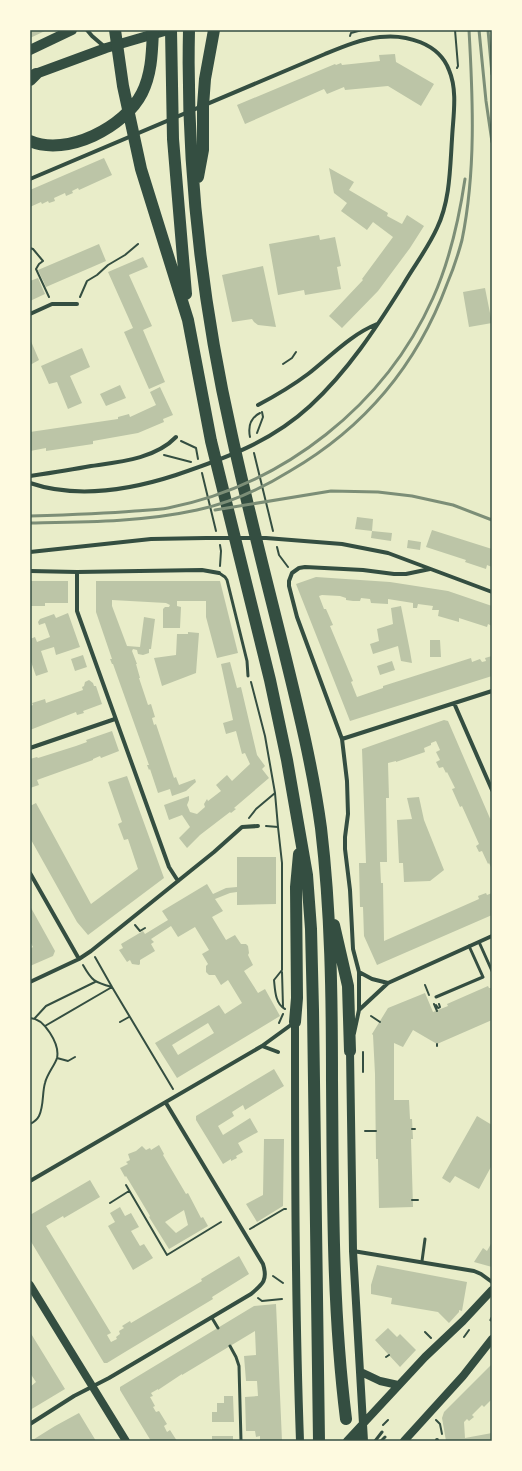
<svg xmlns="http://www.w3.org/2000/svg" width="522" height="1471" font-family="Ubuntu,sans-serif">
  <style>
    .building { fill: #bcc5a7; fill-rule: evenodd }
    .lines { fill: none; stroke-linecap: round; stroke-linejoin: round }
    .path { stroke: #344e41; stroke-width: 2 }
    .service { stroke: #344e41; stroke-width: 3 }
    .minor { stroke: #344e41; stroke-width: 4 }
    .secondary { stroke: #344e41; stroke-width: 8 }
    .primary { stroke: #344e41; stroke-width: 10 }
    .motorway { stroke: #344e41; stroke-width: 12 }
    .rail { stroke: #7c8e77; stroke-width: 3 }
    .neatline { fill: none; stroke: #344e41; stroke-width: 1.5 }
  </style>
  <rect width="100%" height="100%" fill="#e9edc9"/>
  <path class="building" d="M30,30H47L30,38Z
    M395,54L396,62L434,84L421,106L388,86L345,90L344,87L327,94L324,89L245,124L237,105L335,64L336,65L341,63L342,65L380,61L379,55Z
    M104,158L112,175L79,190L78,188L72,191L73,193L66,196L65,193L54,198L55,201L49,203L48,201L42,204L41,202L30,207V190Z
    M329,168L354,182L349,190L388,213L387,216L402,224L407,215L424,226L410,248L378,291L342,328L329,316L363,280L362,279L393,237L373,222L367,230L341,211L347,203L334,193Z
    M319,235L320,240L335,237L341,266L337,267L341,289L305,295L304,290L278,295L269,244Z
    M99,244L106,261L46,287L38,270Z
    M143,257L148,267L129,275L152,326L143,330L165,382L149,389L124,332L133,328L108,272Z
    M263,266L276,327L258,325L254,322L252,319L232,322L222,275Z
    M38,278L45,294L30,301V281Z
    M485,288L492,323L469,327L463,292Z
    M30,339L39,360L30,365Z
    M82,348L90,367L70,376L82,403L68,409L57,382L49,384L41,366Z
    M120,385L126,398L106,406L100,394Z
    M160,387L173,415L163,419L164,422L138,433L93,441V444L46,451V448L30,451V432L118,419V417L129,414L130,417L156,405L150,392Z
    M357,517L373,519L372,531L392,533L391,541L371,538L372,531L355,529Z
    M432,530L492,549V567L487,565L486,569L465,562L466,560L426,547Z
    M408,540L421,542L420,550L407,548Z
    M316,577L390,582L448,591L492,606V626L488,624L487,627L459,618V622L438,616L439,610H432L433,606L418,604L417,608H413V603L388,599V604L371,603L370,599L361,598L360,601H353L346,600V598L340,596L322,595L319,596L324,609H326L333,625L330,626L353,681L351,682L357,697L383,688V686L471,658L472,662L480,659L482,662L486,661L485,658L492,656V676L350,721L296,584Z
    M30,581H68V603H45V606H30Z
    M96,581H220L238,653L217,658L206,617V601H177V606L181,607L180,628H163V609L165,607H169L170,605L166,603L112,600V606L127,646L140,647L144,617L155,619L151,649H149V653L143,655L138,654L137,650L133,649L132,651L137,664H136L140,678H139L148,705L151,704L155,717L152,718L154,725L156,724L174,778L176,777L179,785L195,779L196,782L186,791L172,796L170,789L158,793L150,769L149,770L147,765H149L113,664H112L110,659H112L96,612Z
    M401,606L410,651L412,663L401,661L398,646L373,654L370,644L379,641L377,629L393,624L391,608Z
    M68,613L80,647L56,655L54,647L41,651L48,672L36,676L30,659V639L35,637L37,642L50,637L45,623L39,625L38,622L40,619L54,614L56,618Z
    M188,632L199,633L196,673L162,686L154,658L176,655L177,634H188Z
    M430,640H440L441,657H430Z
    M83,655L87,667L75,671L71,659Z
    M392,661L395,670L380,675L377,666Z
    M230,662L237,688L241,687L257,755L265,766L262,769L269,778L234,808L236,809L231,813L230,812L200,835L187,848L179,838L190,827L182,815L169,820L164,805L189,796V800L187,805L190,812L197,814L205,807L204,804L207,799L208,801L221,791L216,785L227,775L232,781L250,764L245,753L242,754L236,731L226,734L223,723L233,720L221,664Z
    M89,680L93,683L94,686H96L102,704L83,711L84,713L77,715L76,712L30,730V706L33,705L32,703L45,699L46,703L83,690L82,687L84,686L85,682Z
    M444,720L448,721L492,823V869L489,863L488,864L482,851L479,852L476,846L479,844L462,806L460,807L452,789L455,788L447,772L446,773L443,767L439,768L436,762L440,760L436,752L440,750L436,741L431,743V745L424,748L425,752L396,762V761L388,763L389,798H386L387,862H380L381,883H383L384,941L479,899L478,896L486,893L487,895L492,893V915L377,965L364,936L363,907H360L359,863H366L362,749Z
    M112,731L119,751L101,758L100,756L93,759V760L37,780L39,785L30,788V759L37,757L38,758L76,746L87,742L86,740Z
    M127,776L164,878L88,935L77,922L30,838V806L36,803L91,904L138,869L128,839L124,840L118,824L122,822L108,782Z
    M419,797L424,820L444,870L430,881L404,882L403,863H399L397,820L412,819L407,798Z
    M237,857H276V904L237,905V892L230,893L215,899L223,911L212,917L226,940L235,935L241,944H246L248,946L249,953L248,955L253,965L244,971L258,993L265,989L280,1016L177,1078L155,1043L219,1005L225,1014L242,1003L228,980L221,985L215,975H209L206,972V966L208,964L202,954L209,950L195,927L178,937L171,926L151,939L154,942L151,944L155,951L140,960V964L139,965L132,964L130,960L127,962L119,950L123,948L121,944L143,931L145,934L168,920L162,911L207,884L213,894L226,888L237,887ZM208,1023L214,1033L178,1055L172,1045Z
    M30,906L55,951L53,956L30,966V949L33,947L30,941Z
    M488,986L489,988H492V1020L437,1044L413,1030L403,1047L394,1043V1100H409L410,1119H412L413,1139H411L413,1207L379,1208L378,1159H376L375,1074L373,1035L372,1034L388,1008L425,993L433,1012L448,1006L447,1004Z
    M274,1069L284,1086L245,1110L243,1105L232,1112L234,1116L218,1126L223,1135L250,1118L258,1132L238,1143L243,1152L236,1156L237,1158L231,1161V1159L223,1164L196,1120V1116Z
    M477,1116L492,1125V1165L479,1189L455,1176L450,1183L442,1178Z
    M264,1139H284L283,1206L257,1222L246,1204L263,1195Z
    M159,1145L164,1154L163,1155L186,1194L188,1193L201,1218L203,1217L208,1226L169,1249L149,1217L150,1216L126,1176L125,1177L120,1168L128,1164L126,1162L130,1160L128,1154L136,1151L142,1146L146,1150L150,1148L151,1150ZM184,1210L188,1225L176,1233L165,1222Z
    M90,1180L100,1197L64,1218L63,1216L46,1226L111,1333L107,1335L111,1342L117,1339L116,1337L120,1334L119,1331L124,1328L122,1326L130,1321L131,1323L202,1281L201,1279L239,1256L249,1274L212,1297L213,1299L125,1352L107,1363H104L30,1240V1215Z
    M120,1207L125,1216L131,1213L139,1227L131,1231L140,1246L144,1244L153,1258L133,1270L108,1226L115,1222L110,1213Z
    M492,1242V1267L474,1262L483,1248L487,1251Z
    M377,1265L467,1282L462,1311L459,1310V1312L449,1323L438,1312L391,1304L392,1298L371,1294V1285Z
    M276,1304L282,1441H260V1436L256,1437L255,1431H246L245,1397L258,1396L257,1381H246L244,1356L256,1355L255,1331L182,1375V1374L158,1390V1389L151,1393L153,1396L150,1397L155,1406L153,1407L156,1412L159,1411L167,1424L164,1426L167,1432L170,1430L177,1441H151L120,1390V1387L254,1306Z
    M388,1328L397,1337L400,1334L416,1350L400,1367L375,1340Z
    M30,1332L65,1389L30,1410V1387L36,1382L30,1373Z
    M492,1364V1399L484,1407L482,1405L472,1415L474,1417L469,1421L467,1419L464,1422L465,1438L492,1433V1441H446L442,1418L444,1412Z
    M224,1396H233L234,1422H212V1412H217V1403H224Z
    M79,1413L96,1441H31L55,1426Z
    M212,1436H233V1441H212Z"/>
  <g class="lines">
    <path class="path" d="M455,30L458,66L457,68
      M350,36L351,33L362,30
      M30,248L33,249L43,261L39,264L36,269L49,297
      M80,297L87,281L97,275L108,265L125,255L138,244
      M283,364L292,358L296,352
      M257,433L263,417L262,412
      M250,437C248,427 250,418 260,413
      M181,441L196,448L198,459
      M254,453L273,531
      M164,455L191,462
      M202,473L216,531
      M220,545L221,551L220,566
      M277,547L279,555L288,567
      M251,682L265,736L275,793L278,827L266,826
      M249,818L256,809L275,793
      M278,827L282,863V970L274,980C275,989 275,1004 285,1009
      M135,925L140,931L145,928
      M83,965C92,981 94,982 112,987L173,1089
      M282,972L283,1007
      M425,985L429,995
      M434,1004L437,1011
      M436,1005L438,1008L440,1007L439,1004
      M371,1016L380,1022
      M30,1018C44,1018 60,1044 57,1058C55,1065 47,1074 45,1083C42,1093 44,1106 39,1116C37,1120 34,1122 30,1124
      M35,1018L46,1006L95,982
      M120,1022L129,1017
      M279,1023L283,1014
      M45,1026L112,987L95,957
      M437,1044V1046
      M363,1052V1072
      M57,1058L68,1061L75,1057
      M412,1129H415
      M365,1131H376
      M126,1185L167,1255L221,1222
      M412,1200H418
      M110,1203L129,1191
      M250,1229L284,1209H286
      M273,1276L283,1283
      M258,1298L262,1301L282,1299
      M425,1332L431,1338
      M464,1337L469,1330
      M386,1357L389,1355
      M436,1420L440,1424L442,1434
      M383,1425L388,1420"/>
    <path class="service" d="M219,573L225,577L227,580L247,661L248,676
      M479,942L492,971
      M436,997L483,977L469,946
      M422,1261L425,1239
      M212,1318L218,1328
      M491,1320L492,1318
      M230,1346L236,1357L239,1366L241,1441
      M375,1441L382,1432
      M381,1441L385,1437"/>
    <path class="minor" d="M87,30L92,36L106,48
      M30,179L325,54C342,47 361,39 380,37C406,34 439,43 449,70C458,91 453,117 452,139C450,169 450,201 437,228C428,248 414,266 403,285C376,328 348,371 310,406C271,442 226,458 176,475C130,490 77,499 30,483
      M30,314L52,304H77
      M258,405C275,396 292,386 308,374C331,356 350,335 377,324
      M30,476C50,473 70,470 91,466C119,462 155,459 176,437
      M30,552L151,539L206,538H266L342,544L388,553L492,592
      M30,571L77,572L202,570L219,573
      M77,572V611L169,867L178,881
      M454,703L492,790
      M342,739L492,691
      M30,748L115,719
      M30,873L79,959
      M359,972L372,979L388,983
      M30,982L79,959L91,951L214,852L242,827L258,826
      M359,1010L388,983L492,936
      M354,1033L359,1010V972L353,949L350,890L345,849V837L348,814L347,781L342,739L297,617L289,586V581L292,573L299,568L305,567L363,570L394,574H406L430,569
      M262,1046L295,1022
      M30,1181L262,1046L278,1052
      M353,1251L474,1271L481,1274L492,1282
      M30,1424L74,1396L109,1378L251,1294C263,1284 268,1280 263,1264L166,1103
      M437,1440V1441"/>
    <path class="secondary" d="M295,1022C295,1162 295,1301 300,1441
      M350,1051L353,1251L364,1441
      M30,1285L126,1441
      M361,1372L380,1381L398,1385
      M347,1441L425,1357L463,1321L492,1290
      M356,1441L361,1428
      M404,1441L463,1376L492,1339"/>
    <path class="primary" d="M30,50L72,30
      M30,76L106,48L168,30"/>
    <path class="motorway" d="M115,30L123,86L141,169L188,320L211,441L270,680L287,760L307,875L311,929L313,1010L319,1441
      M171,30L173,139L186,294
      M189,30C186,166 202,303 232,436C248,509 267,582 285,655C299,712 313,769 321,828C331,912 332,997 332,1081C333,1194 332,1307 346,1419
      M30,80L36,74
      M30,141C67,157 125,127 142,93C152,73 152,51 153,30
      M198,177L203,150V106L205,79L214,30
      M334,925L348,986L350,1051
      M295,1022L297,998L296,887L299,854"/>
    <path class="rail" d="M479,30L486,101L492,142
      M488,30L492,74
      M215,510L331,491L378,492L412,496L453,505L492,520
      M30,516C65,515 100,514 135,511C146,510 157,510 168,508C284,485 385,405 433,298C450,260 459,219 465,179
      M30,523C86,522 142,522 197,510C231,503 261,489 290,471C364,428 417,365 447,284C453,270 458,255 462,240C476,171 473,100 469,30"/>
  </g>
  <rect width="522" height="1471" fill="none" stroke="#fefae0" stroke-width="62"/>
  <rect x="31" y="31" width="460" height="1409" class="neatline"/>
</svg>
